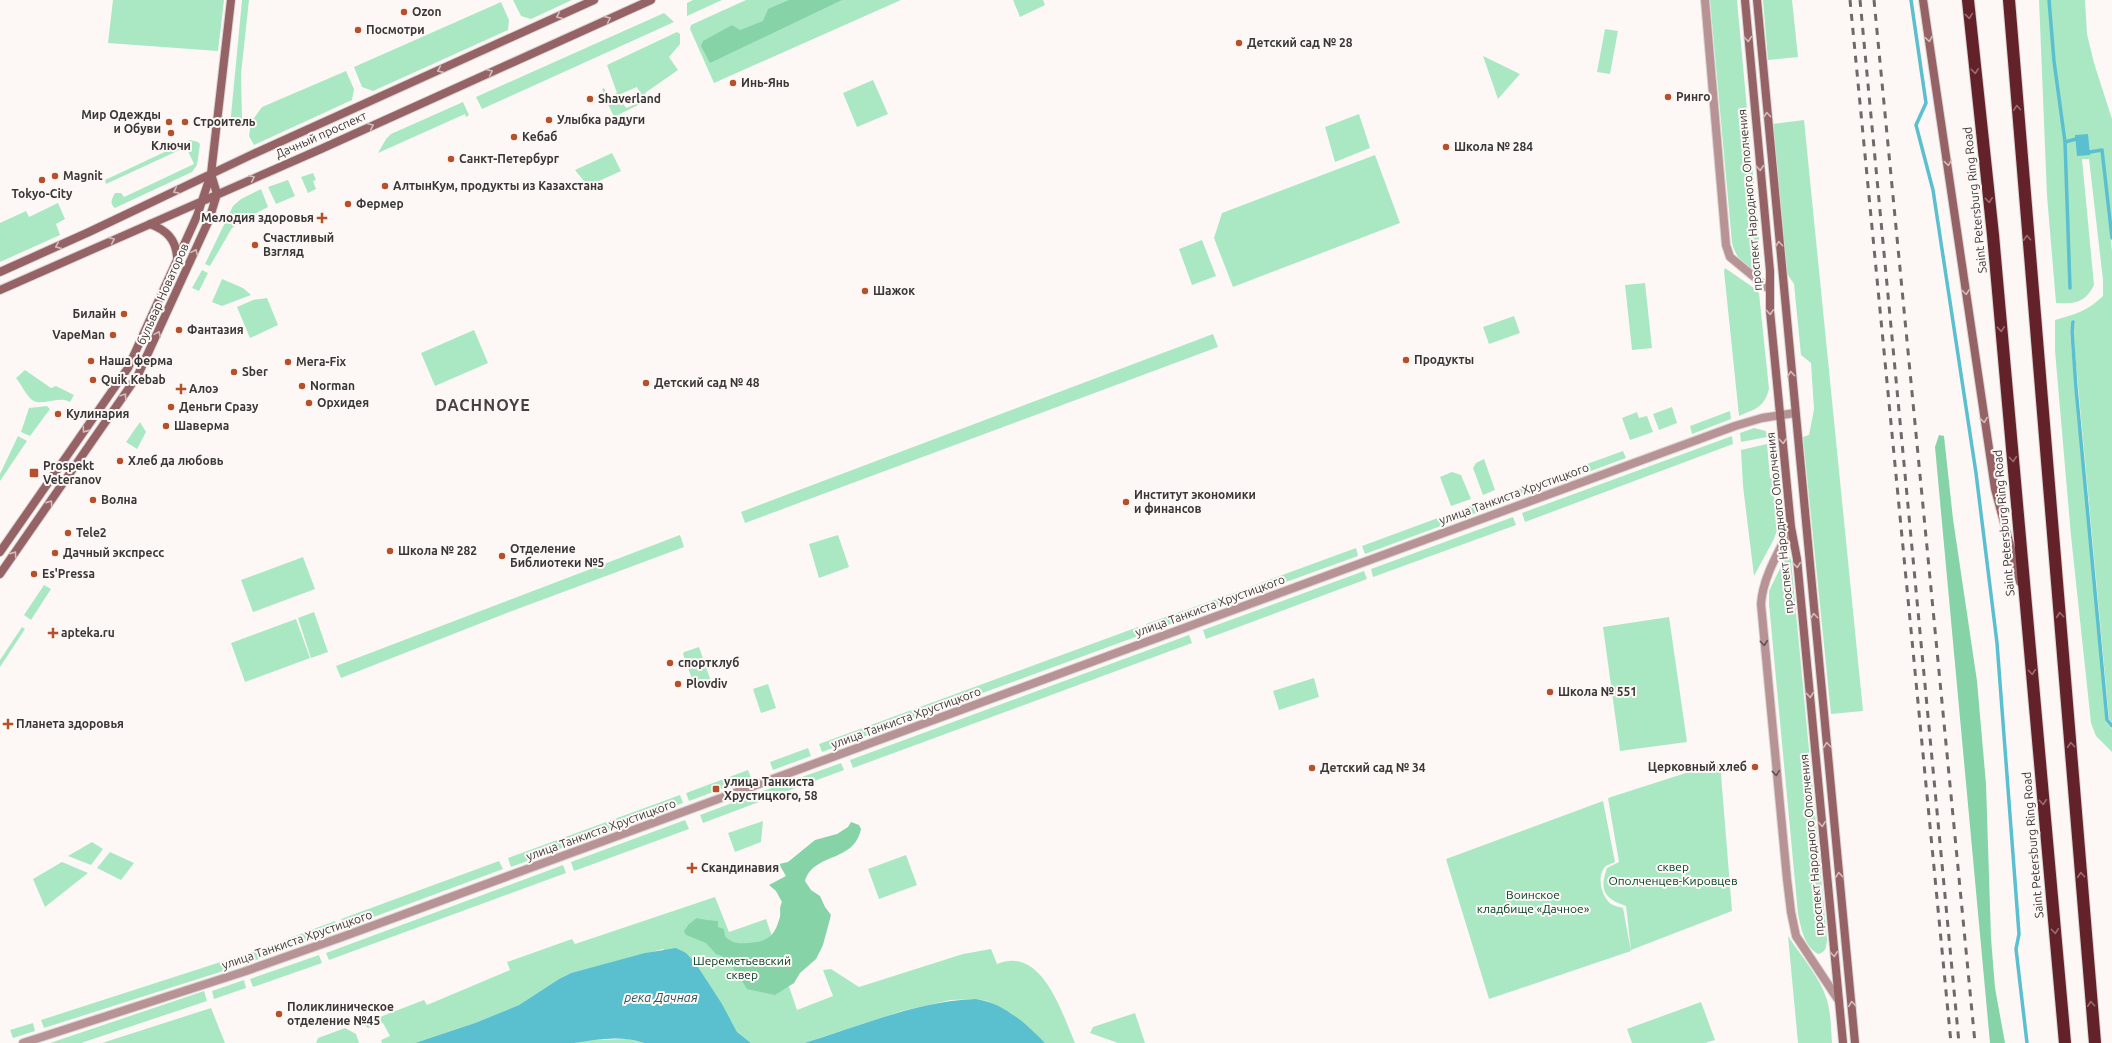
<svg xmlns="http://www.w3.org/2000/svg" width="2112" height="1043" font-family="Ubuntu,sans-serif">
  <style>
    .green { fill: #aae8c4 }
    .forest { fill: #87d3a8 }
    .water { fill: #5abfcf }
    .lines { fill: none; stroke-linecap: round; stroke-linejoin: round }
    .stream { stroke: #5abfcf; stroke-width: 3.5 }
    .street-casing { stroke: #dad5d4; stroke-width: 10 }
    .secondary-casing { stroke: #dad5d4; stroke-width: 10 }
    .highway-casing { stroke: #dad5d4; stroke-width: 14 }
    .street { stroke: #b79395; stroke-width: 8 }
    .secondary { stroke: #956365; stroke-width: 8 }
    .highway { stroke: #632129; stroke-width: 12 }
    .rail { stroke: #6d6a69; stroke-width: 3; stroke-dasharray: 7 7; stroke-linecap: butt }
    .oneway { stroke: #d3bcbc }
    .oneway2 { stroke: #996c71 }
    .oneway3 { stroke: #605353 }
    .poi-dot { fill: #b75028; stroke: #fdf8f6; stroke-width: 1.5 }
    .labels { text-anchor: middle; stroke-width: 4; stroke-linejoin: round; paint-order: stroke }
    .poi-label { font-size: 12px; font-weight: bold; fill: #3a3837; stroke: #fdf8f6; text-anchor: start }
    .street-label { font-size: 12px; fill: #3a3837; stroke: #fdf8f6 }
    .park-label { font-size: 12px; fill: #024227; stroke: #fdf8f6 }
    .water-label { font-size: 13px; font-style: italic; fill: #2c585f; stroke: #fdf8f6 }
    .district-label { font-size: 16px; font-weight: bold; letter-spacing: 1px; fill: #464241; stroke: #fdf8f6 }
  </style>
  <rect width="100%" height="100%" fill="#fdf8f6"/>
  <path class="green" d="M113,0H224L218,51L108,43Z
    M242,0H249L241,74L242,121L230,126Z
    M513,0H572L531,19L521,16Z
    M693,0H722L687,16V3Z
    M746,0H901L714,83L690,29L691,25Z
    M1013,0H1043L1045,5L1020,17Z
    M1710,0H1737L1762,273H1759C1744,264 1737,261 1732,243Z
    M1763,0H1792L1798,57L1768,60Z
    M2039,0H2085L2087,34L2094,63L2112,119V227L2103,150L2094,152H2101L2112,251V724L2109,719L2073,332L2075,323L2072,322L2070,332L2106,722L2112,729V752L2096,736L2091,723L2071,536L2055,351V320C2074,315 2089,310 2103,296V280L2089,159H2082L2094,285C2085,303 2075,304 2056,303L2047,196Z
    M501,2L509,20L508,30L373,91L362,87L354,67Z
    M664,13L674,22L482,109L476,97Z
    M1605,29L1618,31L1610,74L1597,72Z
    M677,32L680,34V44L669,57L678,70L645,93L648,100L614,117L608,104L620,98L626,108L643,101L637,87L607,100L602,89L604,88L608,97L617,93L607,65Z
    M1483,56L1520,74L1498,99Z
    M346,71L354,89L352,100L254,145L249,136L251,122L262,107Z
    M873,80L888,114L857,127L843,93Z
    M463,102L469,115L466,117L465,114L378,153L386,139L391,134Z
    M1359,114L1370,148L1335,162L1325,127Z
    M1804,120L1863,711L1831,714L1803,437L1809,435L1814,409L1811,363L1801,355L1794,284L1786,272L1773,124Z
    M190,140L198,142L200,144L197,165L192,172L115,208C109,203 112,199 115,193H121L124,197L194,164L186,147L106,184L105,180Z
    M612,153L621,171L588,186L575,170Z
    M1375,155L1400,223L1233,287L1214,238L1222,213Z
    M313,173L316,180L313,181L316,189L308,193L301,177Z
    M288,180L295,196L276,204L268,187Z
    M261,189L268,207L245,219L232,228L210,266L205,264L233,206L241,199Z
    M58,203L65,219L56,224L60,235L0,262V223L26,211L29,217Z
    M1202,240L1216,276L1192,285L1179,249Z
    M1725,268L1754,288L1759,293L1769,389C1764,408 1755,409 1739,416L1724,271Z
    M202,270L208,273L199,291L192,288Z
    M222,279L243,288L251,295L222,306L212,302Z
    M1645,283L1652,348L1632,350L1625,285Z
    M267,298L278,325L250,338L237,307L253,300Z
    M1514,316L1520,333L1489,344L1483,327Z
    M474,330L488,363L435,386L421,353Z
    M1213,334L1218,347L745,523L741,512Z
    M25,370L51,388L56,386L74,395L70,402C58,395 42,407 32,400C26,395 21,384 16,378Z
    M47,406L50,409L30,436L21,432L29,408Z
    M1672,407L1677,423L1659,430L1653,414Z
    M1730,411L1731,419L1692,434L1690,426Z
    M1637,412L1639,418L1647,416L1653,432L1630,440L1622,418Z
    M140,422L146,432L137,449L126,442Z
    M1754,428L1766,431L1767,437L1741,442L1740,433Z
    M18,436L27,441L0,481V474Z
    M1732,436L1733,444L1525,522L1522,513Z
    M1767,444L1770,478L1773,479L1777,530L1774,539L1754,576L1743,486L1741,450Z
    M1623,451L1626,458L1488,509L1485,501Z
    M1484,459L1495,490L1483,495L1473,468L1476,463Z
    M1452,472L1461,475L1471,499L1451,506L1440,477Z
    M1473,505L1476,513L1365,554L1362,546Z
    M1513,517L1516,525L1373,577L1371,569Z
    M680,535L684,547L512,611L341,678L336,666Z
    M838,535L849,567L819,578L809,544Z
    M1356,548L1358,556L1250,595L1247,588Z
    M1786,556L1790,557L1791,560L1827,940C1826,948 1826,952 1818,954C1804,946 1801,928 1798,914L1769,604V591Z
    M303,557L315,589L253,612L241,580Z
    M1364,571L1367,579L1206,639L1203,630Z
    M44,585L51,589L31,620L24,615Z
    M1239,591L1242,598L1149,632L1146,624Z
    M314,612L328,652L311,658L298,618Z
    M1669,617L1687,742L1620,751L1603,627Z
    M296,619L310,658L245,682L231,643Z
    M22,627L25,629L0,667V660Z
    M1138,627L1141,635L822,752L819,744Z
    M1189,635L1192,643L853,768L850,760Z
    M699,647L712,684L696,690L683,654L684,652Z
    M1314,678L1319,697L1279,710L1273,691Z
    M768,684L776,708L761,713L753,689Z
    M808,748L811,756L773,770L770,762Z
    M1720,762L1732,911L1631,950L1626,906C1604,899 1599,890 1607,868L1619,862L1608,798Z
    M841,763L844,770L766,799L763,791Z
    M748,770L751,778L689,801L686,793Z
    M756,794L759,802L703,823L700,815Z
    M680,795L683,803L511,867L508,858Z
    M1603,801L1615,862C1613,863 1609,864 1606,866C1596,875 1601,896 1611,904C1614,906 1620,907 1623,908L1631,951L1489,999L1446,859Z
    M685,820L689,829L574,871L571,862Z
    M763,821L761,842L735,852L728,833Z
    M92,842L103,849L91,865L68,856Z
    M110,852L134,863L121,880L97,868Z
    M906,855L917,885L879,899L868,869Z
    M499,861L503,869L344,928L341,919Z
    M62,862L88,873L45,907L33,879Z
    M563,865L566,873L329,960L326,953Z
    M715,897L729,932L766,919L797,1010L833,996L823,970L831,969L859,987L963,954L991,949L997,964C1042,945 1062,1013 1075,1043H1045L1011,1013L987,1001L976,999L951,1000L902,1011L804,1043H751L737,1032L731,1021L663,949L571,973L559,979L519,1005L475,1023L415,1043H382L381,1040L390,1036L383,1023L368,1028L358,1018L363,1016L372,1020L424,1000L427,1005L510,970L507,962L572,939L575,944Z
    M335,921L337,930L253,961L250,953Z
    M1788,936C1801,956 1820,977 1827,1000C1831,1014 1831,1029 1832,1043H1798Z
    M319,955L322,963L253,987L250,979Z
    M236,957L239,966L44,1028L41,1020Z
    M244,980L246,988L214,999L212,991Z
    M204,991L207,1001L81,1043H50Z
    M1701,1002L1715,1040L1705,1043H1632L1627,1029Z
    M211,1008L225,1043H102Z
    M1135,1013L1145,1043H1118L1090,1033L1093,1027Z
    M33,1023L35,1031L13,1038L10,1030Z
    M345,1028L356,1034L359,1043H316L318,1038Z
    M628,1039L644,1043H574L586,1040Z"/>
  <path class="forest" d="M789,0H842L710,63L701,46L703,41L732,25L740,30L763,21L768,9Z
    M1939,435L1944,436L1953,519L1977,681L1986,784L1991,938L1995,988L2005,1043H1990L1935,447Z
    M851,822L859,825L861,829C854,863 814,852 805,881L811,890L820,896L825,907L831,915L823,945L816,959L800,973L794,983L775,995L747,989L737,973L724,957L716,954L706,943L686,935L684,931L689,924L697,918C700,919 714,921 718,921V927L724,929L725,936C731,943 739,944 748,943C765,942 774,938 779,920C782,913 778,909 782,902L776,891L769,885L786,876L779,864L788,862L815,840L837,834L848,827Z"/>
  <path class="water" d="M2088,134L2090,155L2077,156L2075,135Z
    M676,948L686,953L696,964L722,1004L737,1032L751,1043H644C623,1035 596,1039 574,1043H415L475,1023L519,1005L559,979L571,973L645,953Z
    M976,999C1005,1004 1024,1022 1045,1043H804C861,1026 916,1001 976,999Z"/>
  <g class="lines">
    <path class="stream" d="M1911,0L1926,103L1916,125L1933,190L1976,473L1997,643L2019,934L2016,949L2027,1043
      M2049,0L2054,61L2065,142L2070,288
      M2065,142L2076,139
      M2090,152L2102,150L2112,238
      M2073,322L2072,332L2076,388L2107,720L2112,726"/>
    <defs>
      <path id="street" d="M1705,0L1726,245L1730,257L1770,290
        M1791,527C1779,552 1763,576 1761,604L1787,879L1791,912L1796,936L1839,1001
        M23,1043L243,972L342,937L1735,426L1762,418L1795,413"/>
      <path id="secondary" d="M1745,0L1770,271V311L1791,527L1797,559L1843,1043
        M1757,0L1855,1043
        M1923,0L1995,489L2020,582
        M150,224C166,230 176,239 177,257
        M0,272L89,232L251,155L594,0
        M0,290L321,149L651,0
        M0,552L128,368L197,216L211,174L231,0
        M0,574L138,375L209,220L217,194L211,174"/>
      <path id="highway" d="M1968,0L1993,235L2065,1043
        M2009,0L2095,1043"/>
    </defs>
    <use href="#street" class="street-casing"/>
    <use href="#secondary" class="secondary-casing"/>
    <use href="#highway" class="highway-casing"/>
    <use href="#street" class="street"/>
    <use href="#secondary" class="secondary"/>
    <use href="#highway" class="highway"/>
    <path class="rail" d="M1850,0L1951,1043
      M1860,0L1959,1043
      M1874,0L1975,1043"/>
  </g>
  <defs><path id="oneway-chevron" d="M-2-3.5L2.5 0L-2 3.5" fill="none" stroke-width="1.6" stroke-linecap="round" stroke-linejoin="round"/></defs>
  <g class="oneway">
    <use href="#oneway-chevron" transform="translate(559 16) rotate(156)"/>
    <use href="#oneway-chevron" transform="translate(608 19) rotate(-24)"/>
    <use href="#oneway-chevron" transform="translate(1748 39) rotate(85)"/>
    <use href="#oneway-chevron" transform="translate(1929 39) rotate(81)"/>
    <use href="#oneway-chevron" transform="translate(440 70) rotate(156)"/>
    <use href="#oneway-chevron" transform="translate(490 72) rotate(-24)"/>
    <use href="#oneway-chevron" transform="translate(1767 115) rotate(-95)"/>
    <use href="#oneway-chevron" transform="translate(371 126) rotate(-25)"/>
    <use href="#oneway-chevron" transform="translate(1948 163) rotate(82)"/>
    <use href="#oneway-chevron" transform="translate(1760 168) rotate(85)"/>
    <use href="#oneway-chevron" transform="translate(252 178) rotate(-24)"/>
    <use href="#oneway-chevron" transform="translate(176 191) rotate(154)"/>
    <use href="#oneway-chevron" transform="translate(112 240) rotate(-24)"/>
    <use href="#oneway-chevron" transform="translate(1779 244) rotate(-95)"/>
    <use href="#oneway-chevron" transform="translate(58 246) rotate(156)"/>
    <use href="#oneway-chevron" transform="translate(195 252) rotate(-66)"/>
    <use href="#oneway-chevron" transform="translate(1966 292) rotate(82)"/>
    <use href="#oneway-chevron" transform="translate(1770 312) rotate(87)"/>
    <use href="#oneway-chevron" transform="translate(158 334) rotate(-66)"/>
    <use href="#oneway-chevron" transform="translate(1791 374) rotate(-95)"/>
    <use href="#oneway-chevron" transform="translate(124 396) rotate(-56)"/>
    <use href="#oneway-chevron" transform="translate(1984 420) rotate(81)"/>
    <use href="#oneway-chevron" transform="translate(85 430) rotate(125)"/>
    <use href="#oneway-chevron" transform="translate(1783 441) rotate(85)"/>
    <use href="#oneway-chevron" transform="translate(50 503) rotate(-55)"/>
    <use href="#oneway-chevron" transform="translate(14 554) rotate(-55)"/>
    <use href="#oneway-chevron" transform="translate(1797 565) rotate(84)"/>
    <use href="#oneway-chevron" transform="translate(1814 616) rotate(-95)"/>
    <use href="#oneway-chevron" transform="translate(1810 695) rotate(85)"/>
    <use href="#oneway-chevron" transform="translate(1827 745) rotate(-95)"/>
    <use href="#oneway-chevron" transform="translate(1822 824) rotate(85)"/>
    <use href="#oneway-chevron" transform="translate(1839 875) rotate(-95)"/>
    <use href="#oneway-chevron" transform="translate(1834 954) rotate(85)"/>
    <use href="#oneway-chevron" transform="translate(1852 1004) rotate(-96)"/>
  </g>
  <g class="oneway2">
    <use href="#oneway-chevron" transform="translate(1969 16) rotate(84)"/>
    <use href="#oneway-chevron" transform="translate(1975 71) rotate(84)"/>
    <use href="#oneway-chevron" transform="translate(2017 108) rotate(-94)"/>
    <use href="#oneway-chevron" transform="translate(1989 200) rotate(84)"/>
    <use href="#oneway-chevron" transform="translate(2027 238) rotate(-94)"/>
    <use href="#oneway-chevron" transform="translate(2001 329) rotate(85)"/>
    <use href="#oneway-chevron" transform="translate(2013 459) rotate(85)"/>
    <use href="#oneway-chevron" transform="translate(2060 615) rotate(-95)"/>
    <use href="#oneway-chevron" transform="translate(2032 672) rotate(85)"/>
    <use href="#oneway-chevron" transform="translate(2071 745) rotate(-94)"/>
    <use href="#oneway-chevron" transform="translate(2043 802) rotate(85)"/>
    <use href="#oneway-chevron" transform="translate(2081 875) rotate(-94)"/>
    <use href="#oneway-chevron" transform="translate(2055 931) rotate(85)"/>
    <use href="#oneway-chevron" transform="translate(2091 1004) rotate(-95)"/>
  </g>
  <g class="oneway3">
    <use href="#oneway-chevron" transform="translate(1764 643) rotate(85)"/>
    <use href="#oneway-chevron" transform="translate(1776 773) rotate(84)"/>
  </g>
  <g class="poi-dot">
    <circle cx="404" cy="12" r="4"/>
    <circle cx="358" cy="30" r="4"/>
    <circle cx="1239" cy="43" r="4"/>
    <circle cx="733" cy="83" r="4"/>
    <circle cx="1668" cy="97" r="4"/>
    <circle cx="590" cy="99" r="4"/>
    <circle cx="549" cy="120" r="4"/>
    <circle cx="169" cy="122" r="4"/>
    <circle cx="185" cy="122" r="4"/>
    <circle cx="171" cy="133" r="4"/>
    <circle cx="514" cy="137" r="4"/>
    <circle cx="1446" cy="147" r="4"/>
    <circle cx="451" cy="159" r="4"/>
    <circle cx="55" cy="176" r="4"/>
    <circle cx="42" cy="180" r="4"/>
    <circle cx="385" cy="186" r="4"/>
    <circle cx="348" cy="204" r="4"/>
    <path d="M320 212h4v4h4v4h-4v4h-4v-4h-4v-4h4z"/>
    <circle cx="255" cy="245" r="4"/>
    <circle cx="865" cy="291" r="4"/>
    <circle cx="124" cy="314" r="4"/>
    <circle cx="179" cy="330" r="4"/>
    <circle cx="113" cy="335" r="4"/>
    <circle cx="1406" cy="360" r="4"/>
    <circle cx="91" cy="361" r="4"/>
    <circle cx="288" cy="362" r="4"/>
    <circle cx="234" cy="372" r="4"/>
    <circle cx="93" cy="380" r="4"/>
    <circle cx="646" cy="383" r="4"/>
    <circle cx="302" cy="386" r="4"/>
    <path d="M179 383h4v4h4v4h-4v4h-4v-4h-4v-4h4z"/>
    <circle cx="309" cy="403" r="4"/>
    <circle cx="171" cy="407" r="4"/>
    <circle cx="58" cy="414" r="4"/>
    <circle cx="166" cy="426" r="4"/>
    <circle cx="120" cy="461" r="4"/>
    <rect x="29" y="468" width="10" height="10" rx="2"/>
    <circle cx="93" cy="500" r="4"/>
    <circle cx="1126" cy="502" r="4"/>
    <circle cx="68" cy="533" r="4"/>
    <circle cx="390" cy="551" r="4"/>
    <circle cx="55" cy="553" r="4"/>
    <circle cx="502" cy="556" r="4"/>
    <circle cx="34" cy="574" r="4"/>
    <path d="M51 627h4v4h4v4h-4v4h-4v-4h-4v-4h4z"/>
    <circle cx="670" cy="663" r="4"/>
    <circle cx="678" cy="684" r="4"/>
    <circle cx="1550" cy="692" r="4"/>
    <path d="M6 718h4v4h4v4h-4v4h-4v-4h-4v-4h4z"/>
    <circle cx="1755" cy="767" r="4"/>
    <circle cx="1312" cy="768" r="4"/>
    <rect x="712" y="785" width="8" height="8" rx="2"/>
    <path d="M690 862h4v4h4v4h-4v4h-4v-4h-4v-4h4z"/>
    <circle cx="279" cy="1014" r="4"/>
  </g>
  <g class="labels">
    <g class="poi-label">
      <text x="412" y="16">Ozon</text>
      <text x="366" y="34">Посмотри</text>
      <text x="1247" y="47">Детский сад № 28</text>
      <text x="741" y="87">Инь-Янь</text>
      <text x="1676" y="101">Ринго</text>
      <text x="598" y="103">Shaverland</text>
      <text x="161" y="119" text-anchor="end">Мир Одежды<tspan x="161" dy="14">и Обуви</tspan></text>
      <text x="557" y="124">Улыбка радуги</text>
      <text x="193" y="126">Строитель</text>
      <text x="522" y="141">Кебаб</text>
      <text x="171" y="150" text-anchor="middle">Ключи</text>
      <text x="1454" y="151">Школа № 284</text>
      <text x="459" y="163">Санкт-Петербург</text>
      <text x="63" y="180">Magnit</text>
      <text x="393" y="190">АлтынКум, продукты из Казахстана</text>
      <text x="42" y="198" text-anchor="middle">Tokyo-City</text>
      <text x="356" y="208">Фермер</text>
      <text x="314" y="222" text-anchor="end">Мелодия здоровья</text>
      <text x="263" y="242">Счастливый<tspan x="263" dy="14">Взгляд</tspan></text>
      <text x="873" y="295">Шажок</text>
      <text x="116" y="318" text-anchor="end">Билайн</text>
      <text x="187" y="334">Фантазия</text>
      <text x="105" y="339" text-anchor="end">VapeMan</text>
      <text x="1414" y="364">Продукты</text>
      <text x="99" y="365">Наша ферма</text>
      <text x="296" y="366">Мега-Fix</text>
      <text x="242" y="376">Sber</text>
      <text x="101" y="384">Quik Kebab</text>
      <text x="654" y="387">Детский сад № 48</text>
      <text x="310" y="390">Norman</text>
      <text x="189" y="393">Алоэ</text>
      <text x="317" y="407">Орхидея</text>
      <text x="179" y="411">Деньги Сразу</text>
      <text x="66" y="418">Кулинария</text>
      <text x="174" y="430">Шаверма</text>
      <text x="128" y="465">Хлеб да любовь</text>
      <text x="43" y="470">Prospekt<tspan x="43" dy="14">Veteranov</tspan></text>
      <text x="1134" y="499">Институт экономики<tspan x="1134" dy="14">и финансов</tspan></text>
      <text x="101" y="504">Волна</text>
      <text x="76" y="537">Tele2</text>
      <text x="510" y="553">Отделение<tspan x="510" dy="14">Библиотеки №5</tspan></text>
      <text x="398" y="555">Школа № 282</text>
      <text x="63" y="557">Дачный экспресс</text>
      <text x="42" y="578">Es'Pressa</text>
      <text x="61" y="637">apteka.ru</text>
      <text x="678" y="667">спортклуб</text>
      <text x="686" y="688">Plovdiv</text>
      <text x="1558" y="696">Школа № 551</text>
      <text x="16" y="728">Планета здоровья</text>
      <text x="1747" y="771" text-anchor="end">Церковный хлеб</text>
      <text x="1320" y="772">Детский сад № 34</text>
      <text x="724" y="786">улица Танкиста<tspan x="724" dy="14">Хрустицкого, 58</tspan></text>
      <text x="701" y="872">Скандинавия</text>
      <text x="287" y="1011">Поликлиническое<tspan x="287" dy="14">отделение №45</tspan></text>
    </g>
    <g class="street-label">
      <text transform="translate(321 135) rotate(-24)" y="4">Дачный проспект</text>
      <text transform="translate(1750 200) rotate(-95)" y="4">проспект Народного Ополчения</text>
      <text transform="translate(1975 200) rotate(-96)" y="4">Saint Petersburg Ring Road</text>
      <text transform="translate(163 294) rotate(-66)" y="4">бульвар Новаторов</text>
      <text transform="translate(1514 494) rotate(-20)" y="4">улица Танкиста Хрустицкого</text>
      <text transform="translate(1780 523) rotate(-96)" y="4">проспект Народного Ополчения</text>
      <text transform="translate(2004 523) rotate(-95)" y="4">Saint Petersburg Ring Road</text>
      <text transform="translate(1210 606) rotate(-20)" y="4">улица Танкиста Хрустицкого</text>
      <text transform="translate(906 718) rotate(-20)" y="4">улица Танкиста Хрустицкого</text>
      <text transform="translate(601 830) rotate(-20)" y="4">улица Танкиста Хрустицкого</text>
      <text transform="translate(1812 845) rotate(-95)" y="4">проспект Народного Ополчения</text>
      <text transform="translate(2033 845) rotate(-95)" y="4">Saint Petersburg Ring Road</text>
      <text transform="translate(297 940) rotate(-19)" y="4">улица Танкиста Хрустицкого</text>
    </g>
    <g class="park-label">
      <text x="1673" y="871">сквер<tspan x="1673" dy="14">Ополченцев-Кировцев</tspan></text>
      <text x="1533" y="899">Воинское<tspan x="1533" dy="14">кладбище «Дачное»</tspan></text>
      <text x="742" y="965">Шереметьевский<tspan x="742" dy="14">сквер</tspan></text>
    </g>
    <g class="water-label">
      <text x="661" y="1002">река Дачная</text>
    </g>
    <g class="district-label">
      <text x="483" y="411">DACHNOYE</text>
    </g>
  </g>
</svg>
